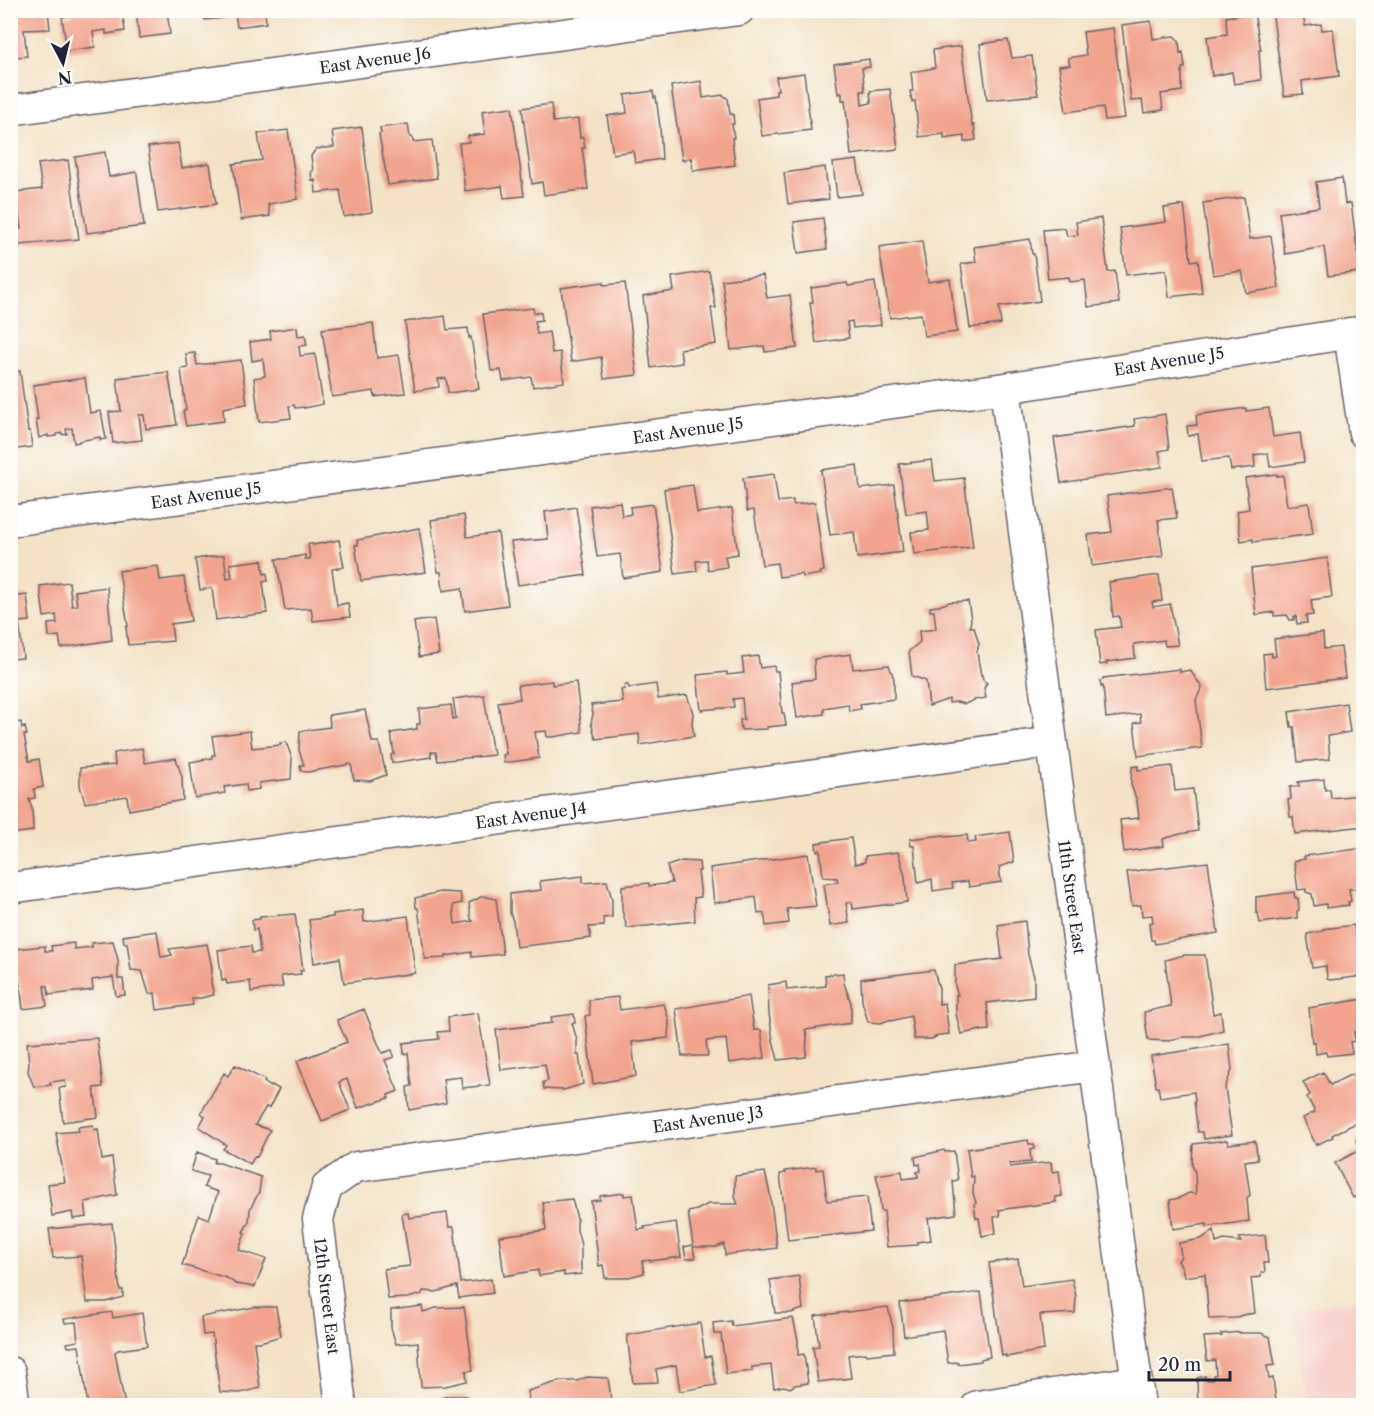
<svg xmlns="http://www.w3.org/2000/svg" width="1374" height="1416" font-family="'Libre Caslon Text',serif">
  <style>
    .built { fill: #f7d0ca }
    .building { fill: #f2a48e }
    .lines { fill: none; stroke-linecap: round; stroke-linejoin: round }
    .minor-casing { stroke: #6b656c; stroke-width: 33 }
    .minor { stroke: #fff; stroke-width: 30 }
    .labels { text-anchor: middle; stroke-width: 6; stroke-linejoin: round; paint-order: stroke }
    .street-label { font-size: 16px; fill: #22223b; stroke: #fdfcf7 }
  </style>
  <rect width="100%" height="100%" fill="#fdfcf7"/>
  <filter id="ink" filterUnits="userSpaceOnUse"><feTurbulence type="fractalNoise" baseFrequency=".0167" numOctaves="2"/><feDisplacementMap in="SourceGraphic" scale="12" xChannelSelector="R" yChannelSelector="G"/><feConvolveMatrix kernelMatrix="1 2 1 2 8 2 1 2 1" color-interpolation-filters="sRGB"/></filter>
  <filter id="wash" filterUnits="userSpaceOnUse"><feTurbulence type="fractalNoise" baseFrequency=".008" numOctaves="4" result="noise"/><feDisplacementMap in="SourceGraphic" scale="24" xChannelSelector="R" yChannelSelector="G"/><feGaussianBlur stdDeviation="1.35" result="paint"/><feColorMatrix in="noise" values="0 0 0 0 0 0 0 0 0 0 0 0 0 0 0 0 0 1.4 0 .05"/><feComposite in="paint" operator="in"/></filter>
  <g filter="url(#wash)">
    <rect width="100%" height="100%" fill="#f3e2c6"/>
    <path class="built" d="M1363,1300V1405H1307L1294,1309Z"/>
    <g id="blocks">
      <path class="building" d="M10,10H48L50,29L24,30L27,56L10,58Z
        M73,10H122L125,31L106,34V30L93,32L95,47L67,51L62,17L73,15Z
        M136,10H167L170,34L139,38Z
        M203,10H265L266,23L237,27L235,13L224,15V18L205,20Z
        M1272,10H1302L1305,26L1321,24L1322,30L1333,29L1339,76L1302,81L1303,94L1284,96Z
        M1254,13L1261,50H1259L1261,80L1234,84L1232,72L1212,76L1207,37L1227,34L1226,17Z
        M1151,21L1153,39L1174,36L1179,41L1180,53L1183,52L1185,68H1182V91L1161,94L1163,110L1144,113L1142,100L1131,101L1122,25Z
        M1113,28L1125,118L1105,120L1103,107L1066,112L1059,66L1070,65L1068,58L1086,55L1083,32Z
        M1008,40L1012,58L1032,56L1038,95L987,100L980,44Z
        M961,46L972,126L974,125L976,140L964,142V136L944,139V134L919,137L915,101L912,102L910,91H913L911,72L935,68L933,50Z
        M869,59L870,67L862,68L865,91H861L862,105L871,103L870,91L890,89L898,149L851,155L845,100H842V93L838,94L834,64Z
        M804,73L811,130L762,136L757,98L776,95V90H778L776,77Z
        M701,81L703,98L723,95L728,99L730,114H733L734,124H732L734,138H732L735,165L693,171L691,158L682,160L671,86Z
        M653,91L654,98L656,97L660,127L662,159L635,163L633,151L613,154L607,116L627,113L625,95Z
        M551,104L553,122L578,119L580,138L583,137L585,148H582L588,189L544,195L542,182L532,184L522,108Z
        M512,107L524,196L504,198L502,186L465,191L459,143L469,142L468,136L485,134L482,111Z
        M408,124L410,137H412L413,142L432,140L437,178L388,185L379,134L381,133L380,128Z
        M362,127L372,212L344,217L340,190L316,193L315,180L312,181L311,171H313L311,156L316,149L334,147L332,131Z
        M288,130L298,199L268,204L270,216L241,220L233,164L262,160L258,134Z
        M178,143L182,168L209,163L210,164L216,204L158,212L148,147Z
        M105,152L109,177L136,172L137,174L144,226L87,233L75,157Z
        M68,160L79,239L11,246L10,231L21,229L16,192L42,189L38,164Z
        M857,160L862,194L837,197L833,163Z
        M825,167L829,199L788,204L784,173Z
        M1342,178L1345,204L1351,203L1360,272L1328,276L1324,247L1285,254L1279,213L1319,207L1316,182Z
        M1244,197L1250,239L1271,236L1279,288L1246,293L1242,271L1213,275L1203,203Z
        M1184,205L1191,261L1198,260L1202,293L1169,297L1166,270L1126,275L1120,228L1166,222L1164,208Z
        M823,218L827,249L798,253L794,222Z
        M1101,218L1108,272L1115,271L1119,303L1088,307L1085,280L1070,282L1069,277L1048,279L1043,230L1065,228L1067,236L1078,235L1076,222Z
        M1030,239L1032,254H1034L1040,301L999,307L1001,324L970,328L961,264L976,262L974,247Z
        M922,241L928,282L950,279L957,332L924,336L921,314L890,318L879,247Z
        M709,271L716,308H711L716,344L680,349L682,363L651,368L643,296L674,291L672,277Z
        M763,275L767,298L790,295L797,348L765,352L764,346L731,350L722,280Z
        M604,282V285L625,283L637,375L604,379L601,357L571,362L561,288Z
        M875,282L881,325L853,328L852,321L847,322L849,338L816,343L810,303L813,302L811,288L847,283L848,286Z
        M533,308L534,313L541,312L542,320L535,321L537,334L549,332L552,353L560,352L564,382L533,387L531,377L503,381L501,370L491,371L483,314Z
        M445,316L447,330L468,328L469,338L471,337L479,389L448,393L446,378L438,379L439,387L415,391L405,322Z
        M373,323L377,358L399,355L405,393L375,397L374,391L332,397L322,329Z
        M297,327L298,336L305,335L307,345L299,346L300,356L315,354L323,404L304,408V407L295,408L294,405L289,406L291,418L259,422L254,378L265,376L263,359L252,361L250,342L271,339L270,331Z
        M195,353L197,365L241,360L247,404L223,408L224,421L186,426L183,411L186,410L181,369L188,368L186,354Z
        M20,371L28,431H30L32,447L10,450V373Z
        M168,372L177,425L146,429L144,415H139L142,440L113,443L109,412L121,411L117,378Z
        M85,378L90,413L101,411L106,439L100,440V437L79,441V442L74,443L72,428L66,429L67,434L63,435L62,433L57,434V436L48,437V435L39,438L36,420H38L33,385Z
        M1246,408V411L1269,408L1273,437L1300,433L1304,462L1270,467L1268,453L1254,455L1255,467L1231,470L1229,458L1202,461L1198,434L1188,436L1187,426L1197,425L1196,415Z
        M1165,414L1169,449L1159,451L1162,467L1061,483L1054,438L1135,426L1134,419Z
        M932,460L935,481L964,478L973,547L914,554L911,532L929,530L927,511L906,514L899,464Z
        M857,465L860,489L894,485L903,552L857,558L854,532L830,535L821,470Z
        M774,474L778,502L793,500V505L815,502L824,571L820,572L821,574L803,577L802,574L779,577L777,563L762,565L754,510L747,511L743,478Z
        M1277,474V476L1283,475L1287,506L1309,503L1313,534L1253,542V539L1241,541L1237,511L1249,509L1245,478Z
        M693,485L697,513L732,508L738,554L725,556L727,567L708,570L707,560L696,561L697,571L675,574L664,489Z
        M1172,487L1177,518L1158,520L1163,556L1092,566L1088,535L1112,532L1107,496Z
        M620,502L622,516L631,514L630,507L653,504L663,572L623,578L620,554L597,557L590,506Z
        M576,507L586,575L518,585L511,542L548,539L545,512Z
        M464,515L467,537L498,533L508,605L465,611L462,588L443,591L441,572H438L431,520Z
        M419,528L426,572L361,581L355,545H358L357,540Z
        M339,540L344,567L332,569L337,605L348,603L350,617L313,621L311,608L285,610L276,559H285L305,555V559H310L308,544H313V545Z
        M224,555L227,579L232,578L230,564L262,560L264,574L267,573L268,581L263,582L267,613L216,620L212,588L200,590L195,559Z
        M1327,558L1332,597L1311,600L1313,615L1306,616L1307,623L1297,624L1296,616L1294,617V620H1290L1287,615L1274,616V612L1256,615L1251,569Z
        M158,566L160,580L184,577L191,621L171,624L173,641L128,645L126,627L128,626L119,571Z
        M1159,575L1162,601L1152,602L1153,607L1170,604L1178,645L1165,646L1164,640L1134,644L1135,658L1106,662L1107,664L1100,665L1096,630L1121,627L1119,616L1113,617L1109,582Z
        M69,582L72,606L77,605L75,591L107,587L112,640L61,648L59,636L49,637L48,624L57,623L56,615L44,617L40,586Z
        M27,595L30,621L19,622L23,658L10,659V597Z
        M968,601L971,619L970,627H974L979,644L977,652L981,675H982L983,680L987,683L984,688L986,698L974,700L965,704L956,702L949,703V699L929,706L926,681L912,676L909,651L920,642L919,631L936,629L934,611H930V607L939,606L949,602Z
        M434,619L439,654L419,657L414,622Z
        M1323,633L1324,649L1341,647L1345,678L1266,688L1263,654L1272,653V657L1276,656L1274,639Z
        M851,654L853,669L889,665L894,679V699L860,704L861,709L849,711L848,704L824,708V714L797,718L792,682L815,679L814,659Z
        M758,656L760,668L774,666L775,671H778L782,713H784L786,725L767,727V729L741,730L740,720H744L742,698L733,699L734,707L701,710L697,675L727,672V675L744,673L742,658Z
        M1180,669V672L1190,670L1202,687L1196,700L1202,748L1138,756L1134,723L1141,722L1140,714L1106,718L1103,686L1101,687L1100,681L1103,680V678Z
        M552,681V685L576,682L582,732L553,737H547L546,731L535,732L539,758L504,763L503,755L506,754L498,702L520,699L518,685Z
        M656,684L658,699L687,695L693,713L692,724L694,736L640,745L639,734L596,739L591,723L593,714L591,705L623,702L621,690L625,689L624,685H628L629,688Z
        M484,695L492,749H493L494,755L438,761L436,752H431V757L392,763L391,755L394,754L391,733L417,729V724H420L419,709L451,705L453,719L456,718L453,699Z
        M1346,703L1350,732L1328,736L1330,759L1298,762L1294,727H1291L1289,712Z
        M365,710L372,742H379L386,775L370,781L354,780L351,764L308,772L301,771L300,765H304L299,750L300,731L330,727L329,715Z
        M21,722L22,728L25,727L27,735H24L29,761L39,759L43,787L34,789L35,798L29,799L32,809L33,831L10,834V724Z
        M250,731L252,748L280,745V743L286,742L292,758L291,779L259,783V789L247,791L246,784L224,787L225,793L195,798L190,762L212,758V755H215L212,736Z
        M142,748L145,763L176,758L182,777L183,800L129,810L127,796L85,803L80,786V768L115,765L114,753Z
        M1138,766V770L1172,766L1175,791L1193,789L1198,831L1180,834L1163,839L1164,846L1124,852L1120,820L1139,818L1137,801L1131,785L1132,767Z
        M1324,779L1325,790L1330,789L1331,798L1361,795L1364,826L1295,834L1293,817H1290L1288,800L1291,799L1290,787L1299,786L1298,782Z
        M1010,832L1014,862L999,867L1001,882L969,887L968,881L952,883L953,888L933,891L932,879L918,883L914,846H911L910,839L944,835L945,837L967,835L968,843L976,842L975,837Z
        M851,838L855,864L865,862V856L898,852L905,876L907,902L853,909L852,902L846,903L849,923L830,926L824,884L838,882L837,878L823,877L820,850L817,851L816,843Z
        M1364,848V888L1349,889L1351,901L1348,902L1349,905L1326,908V904L1314,906L1312,894L1306,892V889L1298,890L1294,861L1305,859L1304,856Z
        M808,854L816,906L787,909L789,923L766,926L764,913L758,914L756,897L714,903L710,868Z
        M682,861L699,862L700,871H698L701,897L694,898L695,921L627,928L622,910V886L649,883V886L672,883L667,866Z
        M1208,862L1218,933L1155,944L1154,940H1151L1149,923L1153,922L1152,915L1142,916L1141,905L1132,906L1127,872Z
        M583,876V883L607,881L612,899V917L603,918L604,926L589,927L591,938L516,947L513,921L510,913V894L541,890L540,881Z
        M440,892L460,893L462,903L453,905L455,924L473,921L471,919L469,903L483,896L496,899L503,954L472,957V952L446,956V958L425,959L418,908H416L415,898Z
        M1294,892L1295,898H1298L1299,910L1297,911V918L1260,923L1258,913H1256V897Z
        M363,910L364,922L408,916L415,973L344,983L340,958L314,963L309,920L333,917V914Z
        M295,914L303,970H300L301,974L281,976L283,987L251,992L250,981L227,984L226,980L222,981L218,950L251,946L252,953L260,952L257,929L253,930L252,920L260,919V917Z
        M1025,921L1028,955L1034,977V997L987,1003L989,1030L981,1031V1030L961,1034L956,1014V995H958L955,986V965L1002,959L998,925Z
        M1354,925L1358,947L1364,946V976L1330,980L1327,979L1326,966L1312,968L1307,934L1323,931V929Z
        M157,931L161,957L172,955L169,949L207,944L212,968L211,983L214,995L201,998H192L193,1005L157,1010L155,993L149,994L142,971L131,970L127,943H124L123,936Z
        M113,941L118,960V979H123L125,995L116,996L113,977L92,980L93,990L49,995L48,986H44L47,1006L23,1009L20,984L15,971V949L45,946V951H52L51,946L74,943V949L92,947V943Z
        M1184,955H1205L1213,1014L1221,1012L1223,1030L1196,1037H1181L1169,1041L1148,1040L1144,1012L1171,1006L1165,960Z
        M934,970L939,989V1004L945,1003L949,1034L939,1035L932,1039H914L911,1016L891,1021V1019L881,1023L868,1022L862,1001L861,979Z
        M843,973L844,983L851,1003V1023L805,1030L807,1036L806,1057L778,1060L773,1040L769,1014L768,985L786,982L787,990L826,986L825,975Z
        M749,996L754,1030H761L765,1058L729,1063L726,1039L706,1041L708,1056H682L676,1009Z
        M618,997L620,1010L664,1004L669,1021L668,1038L632,1042L636,1076L593,1084L585,1016L590,1015L589,1000Z
        M1364,999V1031L1354,1032L1355,1041L1350,1042L1352,1053L1327,1056L1326,1052L1316,1054L1315,1042L1312,1043L1309,1008Z
        M364,1009L382,1053L392,1050L394,1057L385,1060L398,1091L388,1095L389,1098L358,1108L347,1079L339,1082L350,1110L322,1121L297,1061L347,1042L337,1020Z
        M478,1013L490,1085L462,1088L461,1077L443,1079L446,1103L409,1110L407,1087L412,1086L408,1053L404,1054L403,1043L439,1039L438,1032L449,1031L448,1017Z
        M574,1014L575,1023H572L577,1040V1055H579L583,1084L564,1090L544,1089L543,1082L548,1081L545,1064L501,1070L496,1030L552,1023L551,1017Z
        M97,1038L103,1087L94,1088L98,1117L63,1122L59,1088L66,1087L65,1080L50,1082L51,1085L34,1087L28,1072L29,1063L27,1043Z
        M1229,1044L1232,1070L1225,1087L1232,1135L1204,1139L1203,1132H1198L1194,1101H1195L1194,1092L1160,1097L1158,1087H1156L1151,1056Z
        M235,1065L265,1080L264,1082L271,1087L272,1085L279,1089L269,1108L266,1107L255,1125L270,1130L257,1157L255,1156L250,1164L223,1149L226,1145L199,1127L205,1116L201,1113L224,1073L228,1076Z
        M1323,1072L1330,1085L1352,1074L1358,1086L1355,1088L1356,1090L1364,1087V1121L1360,1123V1121L1332,1135L1333,1137L1316,1145L1303,1118L1315,1112L1307,1097L1310,1095L1303,1082Z
        M93,1125L94,1130L98,1129L102,1160L112,1158L117,1195L85,1202L87,1217L73,1219L72,1212L52,1216L48,1184L65,1182L56,1133L79,1131L78,1127Z
        M1364,1136V1207L1362,1208L1356,1196L1353,1198L1335,1163L1360,1150L1356,1140Z
        M1028,1140L1029,1144H1034V1149L1030,1150L1031,1162L1009,1164L1010,1167L1051,1162L1052,1172L1059,1171L1062,1196L1055,1197L1056,1202L999,1210L1000,1216L994,1217L996,1233L982,1236L979,1218H976L974,1204L976,1203L973,1193L974,1176L971,1177L967,1149Z
        M1227,1140L1228,1144L1255,1141L1258,1159L1245,1161L1250,1195L1247,1198L1249,1221L1207,1227V1224L1173,1229L1170,1200L1179,1198L1189,1193L1196,1194L1195,1172L1192,1165L1193,1144Z
        M944,1150L945,1152L954,1151L958,1180L953,1181L956,1214L928,1218L931,1240L917,1242V1245L887,1247L884,1222H885L884,1211H881L879,1192H880L876,1175L902,1171L903,1179L918,1177L917,1172L921,1171L920,1164L916,1165L915,1157Z
        M197,1152L215,1159L214,1163H220L261,1177L259,1192L250,1209L249,1222L243,1232L245,1233L239,1250L266,1259L255,1287L236,1284L227,1278L182,1265L199,1215L209,1219L218,1192L204,1187L208,1176L191,1171Z
        M816,1167V1170L823,1169L827,1201L867,1197L871,1231L788,1240L780,1174L786,1173L785,1171Z
        M765,1172L770,1194L777,1248L725,1255L724,1244L716,1247H693L695,1258L686,1259L684,1247L693,1245L688,1212L697,1210L708,1204H738L735,1197V1176Z
        M624,1193V1196L633,1195L638,1230L645,1229L644,1227L676,1222L681,1257L650,1261V1260L642,1261L644,1273L625,1278H605L603,1265L599,1266L591,1201L600,1200V1196Z
        M572,1199L577,1219V1230L581,1245V1274L564,1276V1272L539,1276L538,1270L504,1276L499,1236L546,1230L543,1202Z
        M408,1213L409,1218L447,1213L449,1227H454L461,1283L491,1279L493,1293L459,1298L457,1286L436,1292L423,1291L422,1294L408,1298L388,1299L384,1269L410,1266L402,1214Z
        M112,1223L120,1290H123V1297L106,1302H87L81,1256L53,1258L49,1229Z
        M1214,1230L1216,1243L1224,1240L1241,1242L1239,1238L1265,1235L1268,1263H1264L1265,1272L1261,1273V1277L1251,1278L1255,1313L1242,1315L1235,1318L1209,1319L1205,1274L1184,1277L1182,1267L1178,1261L1181,1256L1179,1243L1201,1239Z
        M1018,1259L1022,1286L1072,1279L1076,1296L1075,1313L1040,1315L1044,1350L1006,1357V1355L1002,1356L989,1263Z
        M799,1276L803,1309L791,1313H775L770,1280Z
        M981,1292L990,1357L981,1359V1361L958,1364V1362L948,1363L943,1330L904,1336L900,1303Z
        M422,1306L423,1312L436,1308L464,1307L473,1370L466,1371L467,1381L446,1386L421,1387L418,1342L396,1344L391,1328V1310Z
        M255,1307H276L281,1336L260,1342H254L260,1388L240,1393L220,1392L212,1334L203,1335L201,1317Z
        M888,1307L893,1328L894,1352L867,1355L866,1353L848,1355L851,1378L818,1382L813,1347L819,1346L815,1316Z
        M112,1312L113,1318L142,1313L147,1346L118,1350L115,1352L125,1406H88L79,1346L68,1347L67,1343L78,1341L76,1322L65,1323L64,1319Z
        M793,1318L798,1340V1355L804,1354L808,1383L795,1385L790,1388L784,1386L774,1388L771,1365L752,1367V1371L726,1374L721,1334H714L713,1323L731,1321L732,1326Z
        M700,1323L705,1357L711,1356L716,1385L680,1391L676,1365L656,1369L658,1382L633,1383L627,1335Z
        M1240,1332V1333H1261L1270,1337L1275,1365L1267,1366L1269,1379L1273,1378L1276,1401L1250,1406H1198L1197,1378L1205,1376L1206,1380H1213V1375H1216L1215,1360L1207,1361L1204,1337L1222,1336L1221,1334Z
        M587,1377L608,1378L612,1406L529,1405L528,1391L560,1381H577Z
        M449,1396H467L468,1404L478,1403L479,1406H428L427,1402Z"/>
    </g>
  </g>
  <g filter="url(#ink)">
    <use href="#blocks" fill-opacity="0" stroke="#6b656c" stroke-width="1.5"/>
    <g class="lines">
      <defs>
        <path id="minor" d="M10,110L739,10
          M1349,333L1364,433
          M1005,388L1140,1406
          M10,521L1005,388L1364,331
          M10,888L1052,742
          M10,1372L15,1406
          M341,1406L318,1219L327,1187L356,1167L1095,1066
          M977,1406L1136,1381"/>
      </defs>
      <use href="#minor" class="minor-casing"/>
      <use href="#minor" class="minor"/>
    </g>
  </g>
  <g class="labels">
    <g class="street-label">
      <text transform="translate(375 60) rotate(-8)" y="6">East Avenue J6</text>
      <text transform="translate(1169 361) rotate(-9)" y="6">East Avenue J5</text>
      <text transform="translate(688 430) rotate(-8)" y="6">East Avenue J5</text>
      <text transform="translate(206 495) rotate(-8)" y="6">East Avenue J5</text>
      <text transform="translate(531 815) rotate(-8)" y="6">East Avenue J4</text>
      <text transform="translate(1072 897) rotate(82)" y="6">11th Street East</text>
      <text transform="translate(708 1119) rotate(-8)" y="6">East Avenue J3</text>
      <text transform="translate(327 1296) rotate(83)" y="6">12th Street East</text>
    </g>
  </g>
  <rect width="1374" height="1416" fill="none" stroke="#fdfcf7" stroke-width="36"/>
  <g transform="translate(63 63) rotate(173)" stroke="#fdfcf7" stroke-width="4.5" paint-order="stroke">
  <path d="M0-4.5L10 22L0 15L-10 22Z" fill="#22223b"/>
  <text y="-9" font-size="16" font-weight="bold" text-anchor="middle" fill="#22223b">N</text>
  </g>
  <path d="M1149 1371v9h81v-9" fill="none" stroke="#22223b" stroke-width="3"/>
  <text x="1158" y="1371" font-size="18" fill="#22223b" stroke="#fdfcf7" stroke-width="4.5" paint-order="stroke">20 m</text>
</svg>
